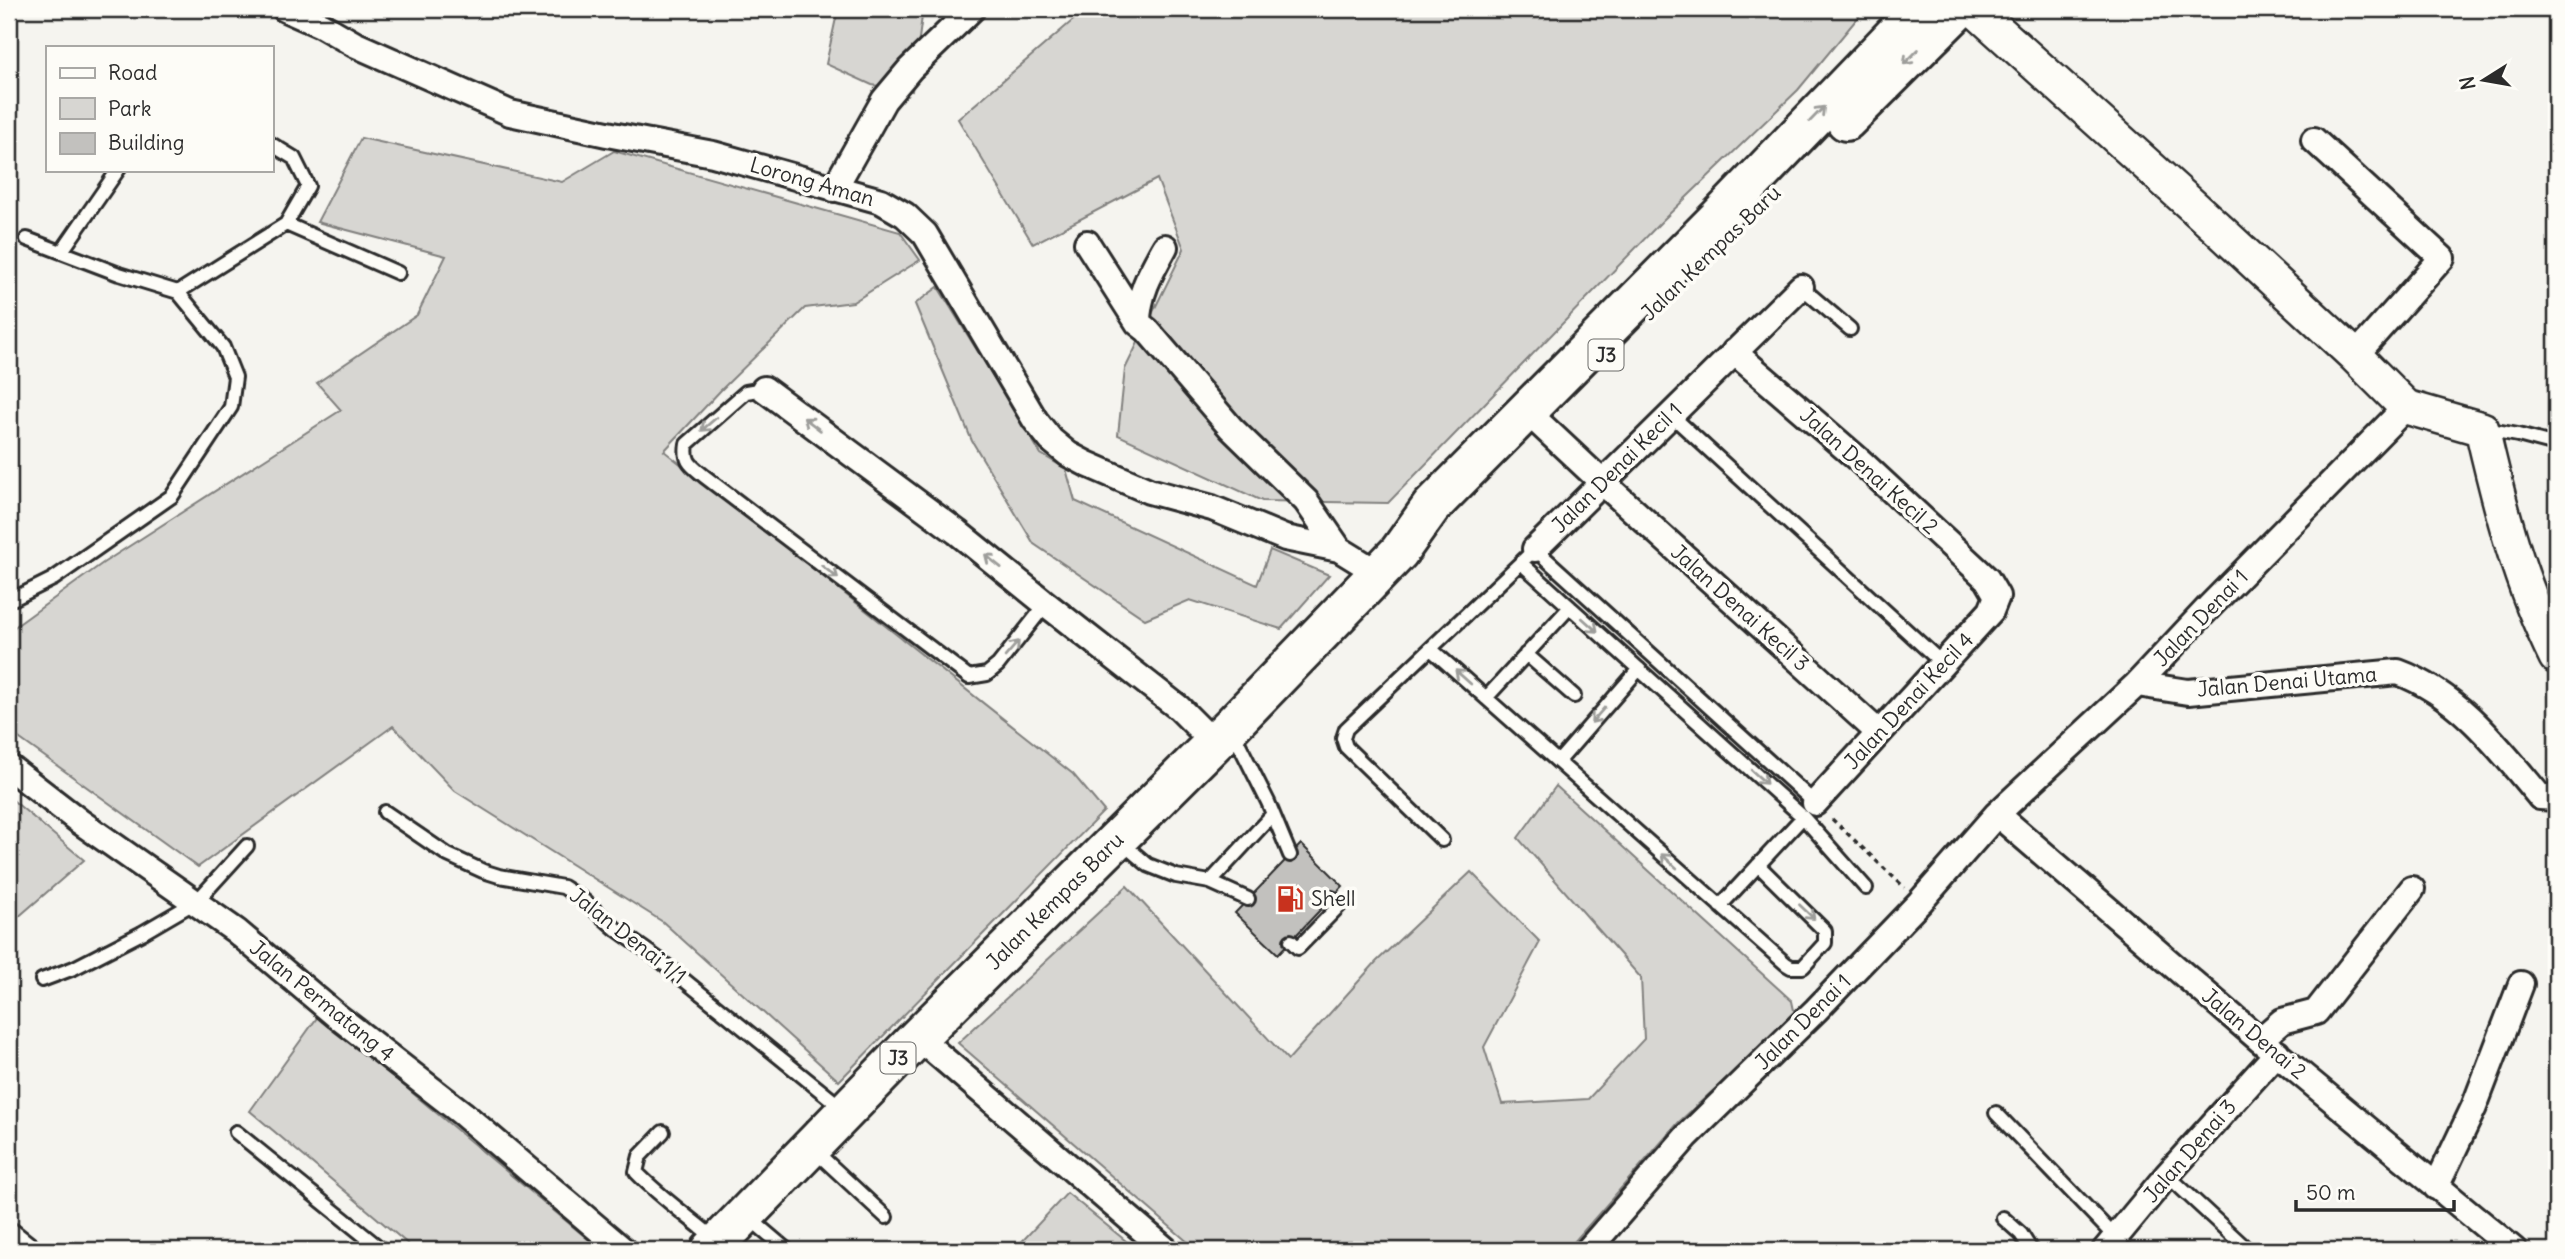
<svg xmlns="http://www.w3.org/2000/svg" width="2565" height="1259" font-family="Delius,sans-serif">
  <style>
    .green { fill: #d7d6d2; stroke: #81807e; stroke-width: 2 }
    .building { fill: #c2c1be; stroke: #2b2b2b; stroke-width: 2 }
    .lines { fill: none; stroke-linecap: round; stroke-linejoin: round }
    .lane-casing { stroke: #2b2b2b; stroke-width: 18 }
    .street-casing { stroke: #2b2b2b; stroke-width: 30 }
    .secondary-casing { stroke: #2b2b2b; stroke-width: 38 }
    .primary-casing { stroke: #2b2b2b; stroke-width: 44 }
    .path { stroke: #2b2b2b; stroke-width: 3.5; stroke-dasharray: 5 5; stroke-linecap: butt }
    .lane { stroke: #fdfcf7; stroke-width: 12 }
    .street { stroke: #fdfcf7; stroke-width: 24 }
    .secondary { stroke: #fdfcf7; stroke-width: 33 }
    .primary { stroke: #fdfcf7; stroke-width: 38 }
    .oneway { stroke: #9e9e9b }
    .labels { text-anchor: middle; stroke-width: 7; stroke-linejoin: round; paint-order: stroke }
    .shield { fill: #fdfcf7; stroke: #6a6a68; stroke-width: 2 }
    .shield-label { font-size: 19px; font-weight: bold; fill: #2b2b2b }
    .street-label { font-size: 21px; fill: #2b2b2b; stroke: #fdfcf7 }
    .poi-label { font-size: 21px; fill: #2b2b2b; stroke: #fdfcf7; text-anchor: start }
  </style>
  <rect width="100%" height="100%" fill="#f5f4ef"/>
  <filter id="ink" filterUnits="userSpaceOnUse"><feTurbulence type="fractalNoise" baseFrequency=".0143" numOctaves="2"/><feDisplacementMap in="SourceGraphic" scale="14" xChannelSelector="R" yChannelSelector="G"/><feConvolveMatrix kernelMatrix="1 2 1 2 8 2 1 2 1" color-interpolation-filters="sRGB"/></filter>
  <g filter="url(#ink)">
    <path class="green" d="M838,9H923L912,91L872,85L826,64Z
      M1081,9H1865L1798,90L1662,221L1388,503L1262,501L1118,435L1125,369L1184,249L1157,179L1033,244L958,119L1078,16Z
      M361,138L562,182L614,151L900,232L920,260L853,302L805,308L721,390L664,451L1073,774L1104,811L839,1081L663,922L455,791L393,726L198,867L9,731V631L103,563L341,410L317,383L417,315L446,256L317,222Z
      M938,287L1041,454L1066,469L1075,501L1257,585L1270,550L1329,575L1281,629L1190,600L1145,619L1034,544L972,441L915,304Z
      M1556,786L1792,1001L1795,1015L1679,1122L1567,1250H1197L958,1043L1127,886L1288,1060L1376,962L1471,872L1540,942L1484,1047L1502,1104L1588,1099L1644,1039L1641,978L1518,838Z
      M9,797L84,860L9,925Z
      M319,1015L601,1250H415L250,1111Z
      M1067,1193L1137,1250H1014Z"/>
    <path class="building" d="M1301,844L1343,886L1278,954L1235,913Z"/>
    <g class="lines">
      <defs>
        <path id="lane" d="M286,224L398,273
          M62,251L118,170
          M1801,287L1850,329
          M178,292L286,224L308,186L294,158L271,144
          M764,389L746,392L687,444C684,462 691,465 704,476L969,677L987,674L998,665L1046,604
          M1671,415L1943,664
          M2485,429L2518,435L2556,445
          M1521,563L1803,817L1866,888
          M9,598H15L53,579L172,496L231,407L235,377L223,347L178,292L119,274L27,239
          M1432,650L1786,964L1791,967H1803L1825,943V931L1758,865
          M1526,654L1574,696
          M1486,698L1570,607
          M1233,732L1268,802L1290,855
          M1558,762L1639,669
          M385,812L448,855L483,871L499,876L563,887L582,899L616,929L657,958L842,1108
          M1442,840L1346,747L1343,738L1346,729L1535,549L1815,803
          M1121,842L1148,865L1176,876L1210,882L1248,899
          M1210,882L1272,815
          M1720,906L1803,817
          M1291,941L1298,948L1339,906L1332,898
          M42,980L74,968L142,933L197,901L247,846
          M1996,1113L2116,1238
          M236,1132L382,1250
          M663,1132L640,1156L636,1172C660,1197 689,1217 716,1240
          M814,1150L886,1217
          M2167,1175L2248,1250
          M748,1217L787,1250
          M2003,1218L2021,1234L2031,1250"/>
        <path id="street" d="M285,9L321,25L354,44L510,113L607,134L713,154L881,201L905,215L925,234L1035,420L1051,440L1068,454L1087,464L1149,491L1212,508L1285,538L1339,549L1378,573
          M2314,140L2442,258L2355,356
          M834,189L884,100L910,69L972,9
          M1087,243L1138,323L1147,330L1231,428L1306,501L1339,549
          M1138,323C1138,294 1151,272 1165,247
          M1734,352L1859,460L1987,579L1997,596L1991,611L1815,803
          M764,389L957,532L1046,604L1179,708L1213,742
          M1538,422L1602,482L1879,733
          M1535,549L1801,287
          M2137,684L2188,692L2398,672C2460,695 2499,748 2540,797L2556,798
          M9,767L79,821L236,931L337,1016L462,1113L623,1250
          M1997,814L2260,1040L2514,1250
          M918,1037L1166,1250
          M2260,1040L2282,1021L2316,1012L2412,889
          M2436,1187L2474,1107L2521,984
          M9,1235L28,1250
          M1588,1250L1687,1136L1816,1010L1920,902L1997,814L2137,684L2209,607L2406,407
          M2105,1250L2167,1175L2277,1053"/>
        <path id="secondary" d="M1974,9L2215,226L2355,356L2406,407L2482,429C2500,507 2520,585 2556,657"/>
        <path id="primary" d="M1846,121L1959,9
          M711,1250L918,1037L1231,726L1399,552L1431,507L1719,217L1919,9"/>
      </defs>
      <use href="#lane" class="lane-casing"/>
      <use href="#street" class="street-casing"/>
      <use href="#secondary" class="secondary-casing"/>
      <use href="#primary" class="primary-casing"/>
      <path class="path" d="M1832,819L1905,888"/>
      <use href="#lane" class="lane"/>
      <use href="#street" class="street"/>
      <use href="#secondary" class="secondary"/>
      <use href="#primary" class="primary"/>
    </g>
    <defs><path id="oneway-shaft" d="M-6 0H5M1.5-3L5.5 0L1.5 3" fill="none" stroke-width="1.6" stroke-linecap="round" stroke-linejoin="round" transform="scale(1.75)"/></defs>
    <g class="oneway">
      <use href="#oneway-shaft" transform="translate(1911 57) rotate(135)"/>
      <use href="#oneway-shaft" transform="translate(1817 114) rotate(-46)"/>
      <use href="#oneway-shaft" transform="translate(709 424) rotate(139)"/>
      <use href="#oneway-shaft" transform="translate(812 424) rotate(-143)"/>
      <use href="#oneway-shaft" transform="translate(993 561) rotate(-141)"/>
      <use href="#oneway-shaft" transform="translate(830 572) rotate(37)"/>
      <use href="#oneway-shaft" transform="translate(1590 625) rotate(42)"/>
      <use href="#oneway-shaft" transform="translate(1012 649) rotate(-49)"/>
      <use href="#oneway-shaft" transform="translate(1463 677) rotate(-138)"/>
      <use href="#oneway-shaft" transform="translate(1598 715) rotate(131)"/>
      <use href="#oneway-shaft" transform="translate(1759 777) rotate(42)"/>
      <use href="#oneway-shaft" transform="translate(1669 861) rotate(-138)"/>
      <use href="#oneway-shaft" transform="translate(1807 912) rotate(44)"/>
    </g>
  </g>
  <defs>
    <symbol id="fuel-bare" viewBox="-9 -9 18 18"><path d="M-5.5-6h7V0h2V4h1.3V-2.5L3-4.5l.8-.8L6-3V5H2.5V1h-1V6h-7ZM-4.2-4.7v3.2H.2V-4.7Z" fill="#c8321e" stroke="#fdfcf7" stroke-width="2.5" paint-order="stroke"/></symbol>
  </defs>
  <g fill-rule="evenodd">
    <use href="#fuel-bare" x="1271" y="880" width="38" height="38"/>
  </g>
  <g class="labels">
    <g class="shield">
      <rect x="1588.5" y="339.5" width="35" height="31" rx="5"/>
      <rect x="880.5" y="1042.5" width="35" height="31" rx="5"/>
    </g>
    <g class="shield-label">
      <text x="1606" y="362">J3</text>
      <text x="898" y="1065">J3</text>
    </g>
    <g class="street-label">
      <text transform="translate(812 182) rotate(16)" y="7">Lorong Aman</text>
      <text transform="translate(1711 253) rotate(-44)" y="7">Jalan Kempas Baru</text>
      <text transform="translate(1617 468) rotate(-45)" y="7">Jalan Denai Kecil 1</text>
      <text transform="translate(1869 471) rotate(42)" y="7">Jalan Denai Kecil 2</text>
      <text transform="translate(1740 608) rotate(42)" y="7">Jalan Denai Kecil 3</text>
      <text transform="translate(2201 618) rotate(-46)" y="7">Jalan Denai 1</text>
      <text transform="translate(2287 682) rotate(-5)" y="7">Jalan Denai Utama</text>
      <text transform="translate(1909 701) rotate(-47)" y="7">Jalan Denai Kecil 4</text>
      <text transform="translate(1055 901) rotate(-45)" y="7">Jalan Kempas Baru</text>
      <text transform="translate(628 936) rotate(38)" y="7">Jalan Denai 1/1</text>
      <text transform="translate(322 1001) rotate(39)" y="7">Jalan Permatang 4</text>
      <text transform="translate(1803 1022) rotate(-45)" y="7">Jalan Denai 1</text>
      <text transform="translate(2254 1034) rotate(40)" y="7">Jalan Denai 2</text>
      <text transform="translate(2190 1151) rotate(-49)" y="7">Jalan Denai 3</text>
    </g>
    <g class="poi-label">
      <text x="1311" y="906">Shell</text>
    </g>
  </g>
  <rect width="2565" height="1259" fill="none" stroke="#fdfcf7" stroke-width="35"/>
  <rect x="18" y="18" width="2530" height="1224" fill="none" stroke="#2b2b2b" stroke-width="2.5" filter="url(#ink)"/>
  <rect x="46" y="46" width="228" height="126" fill="#fdfcf7" stroke="#a9a8a5" stroke-width="2"/>
  <rect x="60" y="68" width="35" height="10" fill="#fdfcf7" stroke="#a9a8a5" stroke-width="2"/>
  <text x="108" y="80" font-size="21" fill="#2b2b2b">Road</text>
  <rect x="60" y="98" width="35" height="21" fill="#d7d6d2" stroke="#a9a8a5" stroke-width="2"/>
  <text x="108" y="116" font-size="21" fill="#2b2b2b">Park</text>
  <rect x="60" y="133" width="35" height="21" fill="#c2c1be" stroke="#a9a8a5" stroke-width="2"/>
  <text x="108" y="150" font-size="21" fill="#2b2b2b">Building</text>
  <g transform="translate(2484 80) rotate(259)" stroke="#fdfcf7" stroke-width="5" paint-order="stroke">
  <path d="M0-5L12 26L0 18L-12 26Z" fill="#2b2b2b"/>
  <text y="-10" font-size="19" font-weight="bold" text-anchor="middle" fill="#2b2b2b">N</text>
  </g>
  <path d="M2296 1200v10h158v-10" fill="none" stroke="#2b2b2b" stroke-width="3.5"/>
  <text x="2306" y="1200" font-size="21" fill="#2b2b2b" stroke="#fdfcf7" stroke-width="5" paint-order="stroke">50 m</text>
</svg>
